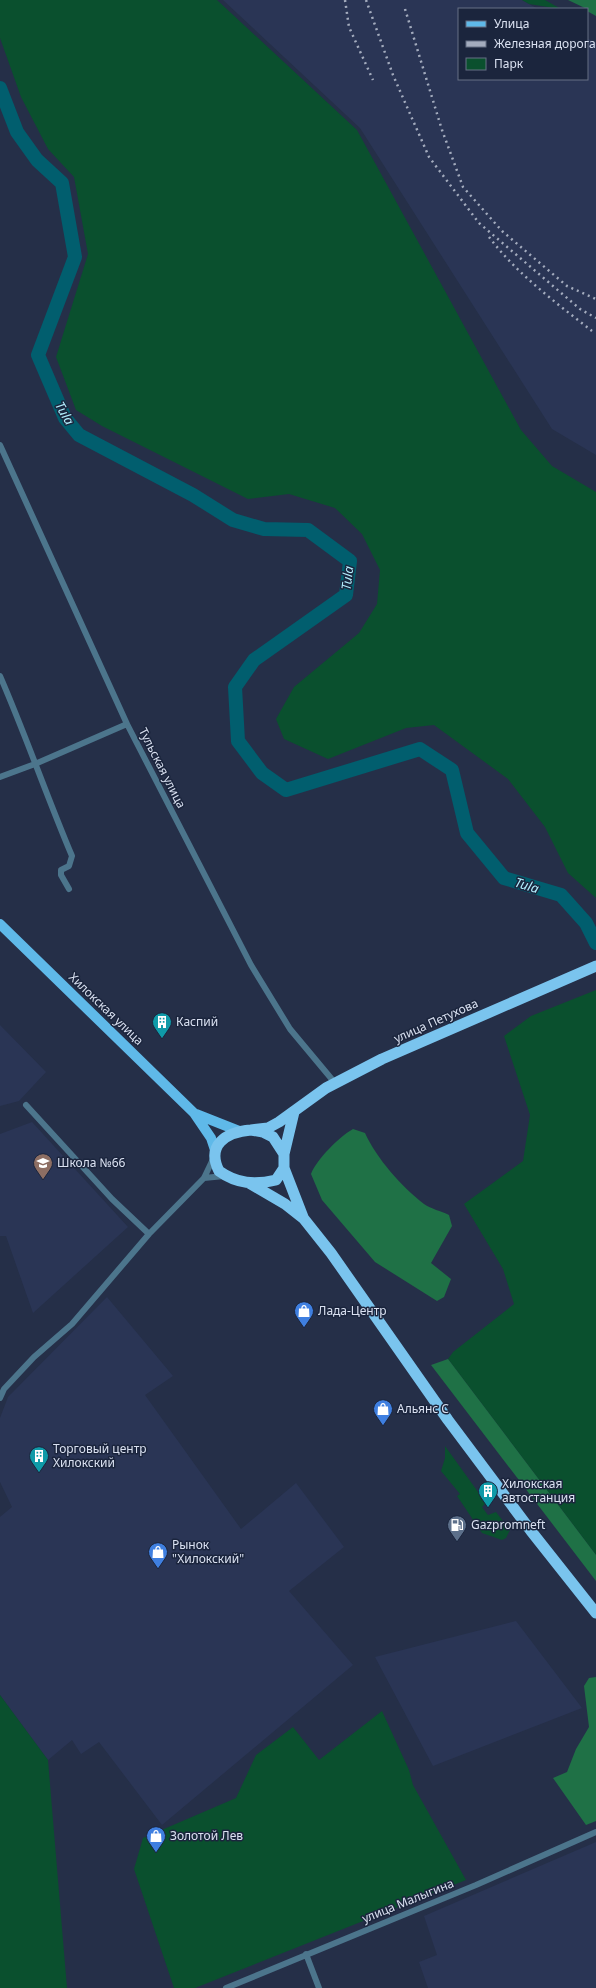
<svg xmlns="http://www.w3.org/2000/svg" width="596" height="1988" font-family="'Noto Sans',sans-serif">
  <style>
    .built { fill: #2a3555 }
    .green { fill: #0a502e }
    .forest { fill: #1f7146 }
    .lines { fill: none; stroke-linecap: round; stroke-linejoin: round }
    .river { stroke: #015e6e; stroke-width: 14 }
    .minor { stroke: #4c758c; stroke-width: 6 }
    .primary { stroke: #5fb9e9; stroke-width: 10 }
    .trunk { stroke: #7ac4ee; stroke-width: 11 }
    .rail { stroke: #a4acbe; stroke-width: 2.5; stroke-dasharray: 2 4; stroke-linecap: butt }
    .labels { text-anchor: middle; stroke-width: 3; stroke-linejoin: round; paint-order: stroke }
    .street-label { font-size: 12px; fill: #dae1f1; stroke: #1b253d }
    .poi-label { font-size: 12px; fill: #dae1f1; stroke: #1b253d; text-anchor: start }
    .water-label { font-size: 13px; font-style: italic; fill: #b2effe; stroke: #1b253d }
  </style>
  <rect width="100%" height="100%" fill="#252f48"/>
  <path class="built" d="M223,0H522L538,9H459V79H587V38L596,43V455L552,429L360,128Z
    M0,1025L46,1072L19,1101L0,1106Z
    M32,1122L128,1227L33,1313L6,1236H0V1134Z
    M107,1297L173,1376L145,1395L241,1529L296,1483L344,1547L289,1591L353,1665L162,1825L99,1742L81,1754L72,1740L48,1760L0,1695V1517L12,1507L0,1482V1418L8,1397Z
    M516,1621L582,1708L433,1766L375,1657Z
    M596,1842V1988H428L419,1962L437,1955L424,1916Z"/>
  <path class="green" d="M0,0H217L357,130L521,430L552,466L596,492V898L568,873L545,827L508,779L434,725L406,728L328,759L284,739L276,719L294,687L359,633L377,604L380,570L362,534L335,508L289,494L248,499L102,426L76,410L56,357L88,254L74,177L48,149L21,97L0,38Z
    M522,0H545L561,9L529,4Z
    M596,990V1555L448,1359L453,1352L514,1304L503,1269L464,1204L523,1161L530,1115L504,1036L531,1016Z
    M445,1446L486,1503L482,1507L488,1515L496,1512L510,1530L506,1538L502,1540L482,1533L457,1496L460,1494L441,1471L445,1458Z
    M0,1695L48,1760L67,1988H0Z
    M382,1711L409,1770L413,1785L466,1880L195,1988H174L134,1869L143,1838L236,1798L256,1755L293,1727L319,1760Z"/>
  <path class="forest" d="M568,0H596V16L587,11V9Z
    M353,1129L365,1133C377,1159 401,1186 424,1204C431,1209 441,1211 449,1215L452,1226L431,1263L451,1279L444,1297L437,1301L375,1262L322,1200L311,1174C317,1159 339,1137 353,1129Z
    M448,1359L596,1555V1581L431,1365Z
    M596,1677V1821L586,1825L553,1778L567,1772L576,1749L589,1727L584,1686L589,1678Z"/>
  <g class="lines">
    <path class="river" d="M0,88L17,132L37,160L62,183L75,257L38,355L65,418L79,435L193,495L233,520L264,529L308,530L350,561L346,595L254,660L235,687L238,741L262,773L286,790L420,749L452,770L467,833L504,878L561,895L586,923L596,943"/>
    <path class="minor" d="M0,445L127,724L251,965L290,1029L335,1083
      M0,676C26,736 47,797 72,856L69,866L61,870V875L69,889
      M0,777L35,764L127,724
      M26,1105L112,1199L149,1234
      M204,1178L224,1176
      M0,1398L4,1389L34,1357L72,1324L149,1234L204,1178L214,1157
      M306,1954L319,1988
      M226,1988L476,1885L596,1832"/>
    <path class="primary" d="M0,924L194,1113L211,1138L215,1150
      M196,1114L239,1131"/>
    <path class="trunk" d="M251,1130L268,1128L279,1122L326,1088L382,1059L596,966
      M251,1130L263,1132L273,1137L284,1154V1168L276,1180C255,1185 237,1184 219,1171C206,1145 226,1132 251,1130Z
      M284,1154L294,1112
      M284,1168L303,1217
      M249,1183L285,1204L304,1219L331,1253L448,1420L531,1531L596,1613"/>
    <path class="rail" d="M345,0L349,27L373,80
      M366,0L393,75L429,157L479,223L580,309L596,318
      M405,9L442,130L463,187L502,231L567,286L596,299
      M489,237C517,274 555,302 592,331"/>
  </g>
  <defs>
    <symbol id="building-pin" viewBox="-11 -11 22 30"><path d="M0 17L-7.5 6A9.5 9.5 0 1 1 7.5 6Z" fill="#0f9aa8" stroke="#1b253d"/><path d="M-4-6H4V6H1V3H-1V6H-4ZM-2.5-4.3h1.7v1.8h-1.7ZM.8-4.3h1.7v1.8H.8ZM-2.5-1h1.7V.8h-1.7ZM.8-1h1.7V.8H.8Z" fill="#fff"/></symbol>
    <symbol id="school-pin" viewBox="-11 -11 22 30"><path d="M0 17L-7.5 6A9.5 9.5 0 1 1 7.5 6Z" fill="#8d6e63" stroke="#1b253d"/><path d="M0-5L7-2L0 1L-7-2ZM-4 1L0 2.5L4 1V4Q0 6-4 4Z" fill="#fff"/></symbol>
    <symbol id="shop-pin" viewBox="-11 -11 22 30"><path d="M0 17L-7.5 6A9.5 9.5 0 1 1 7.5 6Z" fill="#3f7fe0" stroke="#1b253d"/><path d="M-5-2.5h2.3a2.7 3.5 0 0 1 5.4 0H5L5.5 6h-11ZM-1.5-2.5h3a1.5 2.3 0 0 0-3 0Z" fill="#fff"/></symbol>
    <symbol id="fuel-pin" viewBox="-11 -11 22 30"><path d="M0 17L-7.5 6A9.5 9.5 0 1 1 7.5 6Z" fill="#5c6f8a" stroke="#1b253d"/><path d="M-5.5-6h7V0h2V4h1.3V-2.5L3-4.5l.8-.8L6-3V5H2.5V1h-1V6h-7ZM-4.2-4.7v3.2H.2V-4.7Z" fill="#fff"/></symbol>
  </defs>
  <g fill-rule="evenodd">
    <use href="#building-pin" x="151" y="1011" width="22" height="30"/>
    <use href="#school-pin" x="32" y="1152" width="22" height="30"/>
    <use href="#shop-pin" x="293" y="1300" width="22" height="30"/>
    <use href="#shop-pin" x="372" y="1398" width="22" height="30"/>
    <use href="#building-pin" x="28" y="1445" width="22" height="30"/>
    <use href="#building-pin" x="477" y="1480" width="22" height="30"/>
    <use href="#fuel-pin" x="446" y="1514" width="22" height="30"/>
    <use href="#shop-pin" x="147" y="1541" width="22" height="30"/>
    <use href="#shop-pin" x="145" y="1825" width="22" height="30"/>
  </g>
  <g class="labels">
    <g class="street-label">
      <text transform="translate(162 768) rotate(63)" y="4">Тульская улица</text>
      <text transform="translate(106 1009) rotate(44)" y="4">Хилокская улица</text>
      <text transform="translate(436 1021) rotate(-24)" y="4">улица Петухова</text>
      <text transform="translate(408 1901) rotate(-22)" y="4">улица Малыгина</text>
    </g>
    <g class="poi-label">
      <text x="176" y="1026">Каспий</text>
      <text x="57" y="1167">Школа №66</text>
      <text x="318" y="1315">Лада-Центр</text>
      <text x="397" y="1413">Альянс С</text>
      <text x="53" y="1453">Торговый центр<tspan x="53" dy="14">Хилокский</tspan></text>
      <text x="502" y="1488">Хилокская<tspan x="502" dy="14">автостанция</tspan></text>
      <text x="471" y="1529">Gazpromneft</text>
      <text x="172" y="1549">Рынок<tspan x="172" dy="14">"Хилокский"</tspan></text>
      <text x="170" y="1840">Золотой Лев</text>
    </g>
    <g class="water-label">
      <text transform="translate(65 413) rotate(60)" y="5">Tula</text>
      <text transform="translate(347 578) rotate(-83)" y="5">Tula</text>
      <text transform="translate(527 885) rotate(17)" y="5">Tula</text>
    </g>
  </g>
  <rect x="458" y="8" width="130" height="72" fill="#1b253d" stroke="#677085"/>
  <rect x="466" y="21" width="20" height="6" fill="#5fb9e9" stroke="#677085"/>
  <text x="494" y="28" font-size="12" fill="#dae1f1">Улица</text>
  <rect x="466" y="41" width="20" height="6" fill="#a4acbe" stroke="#677085"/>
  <text x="494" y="48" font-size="12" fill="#dae1f1">Железная дорога</text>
  <rect x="466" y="58" width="20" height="12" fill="#0a502e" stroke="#677085"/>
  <text x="494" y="68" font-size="12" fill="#dae1f1">Парк</text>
</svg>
